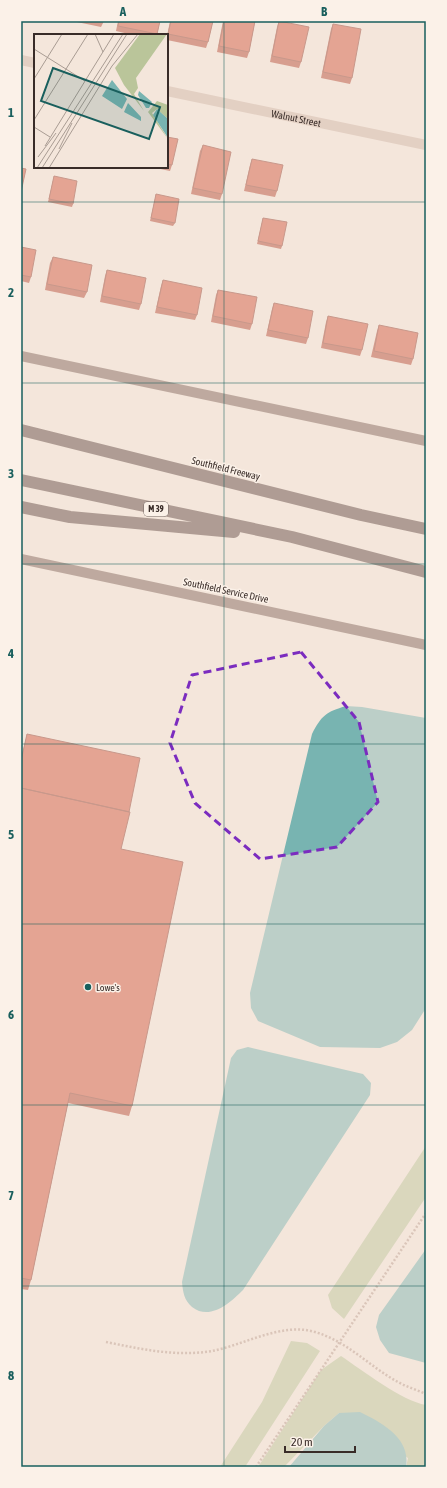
<svg xmlns="http://www.w3.org/2000/svg" width="447" height="1488" font-family="'Asap Condensed',sans-serif">
  <style>
    .green { fill: #bac59a }
    .water { fill: #78b4b1 }
    .lines { fill: none; stroke-linecap: round; stroke-linejoin: round }
    .path { stroke: #ba9e90; stroke-width: 2.5; stroke-dasharray: 2 2; stroke-linecap: butt }
    .minor { stroke: #ceb5a6; stroke-width: 10 }
    .major { stroke: #7c6157; stroke-width: 10 }
    .highway { stroke: #5b443e; stroke-width: 12 }
    .wall { fill: #b34834 }
    .building { fill: #d0543d; stroke: #923b2b }
    .marked { fill: none; stroke: #7b2cbf; stroke-width: 3; stroke-dasharray: 8 5; stroke-linejoin: round }
    .grid { fill: none; stroke: #195f5d; stroke-width: 1; stroke-opacity: 0.55 }
    .poi-dot { fill: #195f5d; stroke: #fbf1e8; stroke-width: 1.5 }
    .labels { text-anchor: middle; stroke-width: 3; stroke-linejoin: round; paint-order: stroke }
    .shield { fill: #fbf1e8; stroke: #736762; stroke-width: 1 }
    .shield-label { font-size: 9px; font-weight: bold; fill: #392c28 }
    .street-label { font-size: 10px; fill: #392c28; stroke: #fbf1e8 }
    .poi-label { font-size: 10px; fill: #392c28; stroke: #fbf1e8; text-anchor: start }
    .inset-road { fill: none; stroke: #a99c93; stroke-width: 1 }
    .view { fill: #195f5d; fill-opacity: 0.15; stroke: #195f5d; stroke-width: 2 }
    .inset-edge { fill: none; stroke: #392c28; stroke-width: 2 }
    .neatline { fill: none; stroke: #195f5d; stroke-width: 1.5 }
    .grid-label { font-size: 13px; text-anchor: middle; font-weight: bold; fill: #195f5d }
  </style>
  <rect width="100%" height="100%" fill="#f4e6db"/>
  <path class="green" d="M426,1146V1197L344,1319L332,1308L328,1295Z
    M291,1341L307,1343L320,1351L245,1467H220L262,1402Z
    M341,1356C362,1370 402,1401 426,1405V1467H406L408,1458L339,1413L324,1426L284,1467H258L321,1370Z"/>
  <path class="water" d="M346,706L362,707L426,718V1008L412,1030L397,1042L380,1048L320,1047L258,1021L251,1008L250,993L312,734C322,715 326,712 346,706Z
    M248,1047L363,1074L371,1083L370,1095L243,1290C230,1303 210,1321 192,1307C184,1300 183,1292 182,1282L231,1058L237,1050Z
    M426,1249V1363L389,1353L380,1340L376,1327L379,1315Z
    M360,1412C382,1423 411,1438 406,1467H289L324,1426L339,1413Z"/>
  <g class="lines">
    <path class="path" d="M106,1342C141,1349 176,1357 212,1351C244,1345 282,1322 315,1332C347,1341 370,1367 398,1382C407,1387 417,1390 426,1394
      M256,1467L426,1213"/>
    <g class="minor">
      <path d="M21,60L35,63"/>
      <path id="s1" d="M167,91L426,145"/>
    </g>
    <path class="major" d="M21,356L426,441
      M21,559L426,645"/>
    <path class="highway" d="M21,430L361,515L426,529
      M21,480L292,537L426,572
      M21,507L70,517L234,532"/>
  </g>
  <path class="wall" d="M72,21H104L101,27Z
    M118,21H160L157,35H133L116,31Z
    M170,21H213L208,42L206,48L167,40V36Z
    M223,21H255L249,52L247,58L217,52Z
    M279,21L301,62L299,68L270,62L277,27Z
    M333,24L352,78L350,84L321,78L331,29Z
    M167,137L172,165L170,171L151,167H167Z
    M203,145L222,194L220,200L191,194L200,151Z
    M252,159L277,191L275,197L244,191L250,165Z
    M54,176L73,204L72,207L48,202Z
    M156,194L175,223L173,226L150,221Z
    M263,218L282,246L281,249L257,244Z
    M21,247L31,277L29,283L21,281Z
    M53,257L87,292L84,298L45,290L50,263Z
    M107,270L141,304L139,310L100,302L105,276Z
    M163,280L197,315L195,320L155,313L161,286Z
    M218,290L252,324L250,330L211,322L216,295Z
    M274,303L308,338L306,344L266,336L272,309Z
    M328,316L362,350L360,356L321,348L326,322Z
    M379,325L413,359L411,365L371,357L377,331Z
    M27,734L121,849L132,1106L129,1116L68,1103L31,1280L28,1290L21,1289V759Z"/>
  <path class="building" d="M119,21H160L157,34L118,26Z
    M171,21H213L208,42L168,34Z
    M224,21H255L249,52L219,46Z
    M279,21L309,27L301,62L272,56Z
    M333,24L361,29L352,78L323,72Z
    M167,137L178,139L172,165L167,164Z
    M203,145L231,152L222,194L193,188Z
    M252,159L283,165L277,191L246,185Z
    M21,168L26,169L21,192Z
    M54,176L77,181L73,204L49,199Z
    M156,194L179,199L175,223L151,218Z
    M263,218L287,222L282,246L258,241Z
    M21,247L36,250L31,277L21,275Z
    M53,257L92,265L87,292L47,284Z
    M107,270L146,278L141,304L102,296Z
    M163,280L202,288L197,315L157,307Z
    M218,290L257,297L252,324L213,316Z
    M274,303L313,311L308,338L268,330Z
    M328,316L368,324L362,350L323,343Z
    M379,325L418,333L413,359L374,351Z
    M27,734L140,758L129,812L21,788V761Z
    M21,788L130,812L121,849L183,862L132,1106L70,1093L31,1280L21,1278Z"/>
  <path d="M0 0H447V1488H0ZM301,652L359,722L378,802L337,847L260,859L195,803L170,743L192,675Z" fill="#f4e6db" fill-opacity=".55" fill-rule="evenodd"/>
  <path class="marked" d="M301,652L359,722L378,802L337,847L260,859L195,803L170,743L192,675Z"/>
  <path class="grid" d="M224,21V1467M21,202H426M21,383H426M21,564H426M21,744H426M21,924H426M21,1105H426M21,1286H426"/>
  <circle class="poi-dot" cx="88" cy="987" r="4"/>
  <g class="labels">
    <rect class="shield" x="144" y="502" width="24" height="14" rx="3"/>
    <g class="shield-label">
      <text x="156" y="512">M 39</text>
    </g>
    <g class="street-label">
      <text dy="4" stroke="none"><textPath href="#s1" startOffset="132">Walnut Street</textPath></text>
      <text transform="translate(226 468) rotate(14)" y="4">Southfield Freeway</text>
      <text transform="translate(226 590) rotate(12)" y="4">Southfield Service Drive</text>
    </g>
    <g class="poi-label">
      <text x="96" y="991">Lowe's</text>
    </g>
  </g>
  <g transform="translate(34 34)">
    <rect width="134" height="134" fill="#f4e6db"/>
    <path d="M106,0H133L102,44L104,54L100,60L110,77L90,51L81,34ZM123,67L134,71V85L123,75L118,79L134,105L114,78Z" fill="#bac59a"/>
    <path d="M78,46L93,65L88,75L68,62ZM105,57L118,68L115,74H112L104,61ZM94,69L107,83V87L90,78ZM123,75L134,85V104L119,81Z" fill="#78b4b1"/>
    <path class="inset-road" d="M61,0L69,18M0,15L51,47M0,45L28,0M0,86L54,0M0,93L16,103M11,112L80,0M25,115L38,89M4,123L22,99M3,134L89,0M8,134L93,0M15,134L78,32L104,0"/>
    <path class="view" d="M19,34L126,73L115,105L7,67Z"/>
    <rect width="134" height="134" class="inset-edge"/>
  </g>
  <rect width="447" height="1488" fill="none" stroke="#fbf1e8" stroke-width="44"/>
  <path d="M285 1446v6h70v-6" fill="none" stroke="#392c28" stroke-width="2"/>
  <text x="291" y="1446" font-size="12" fill="#392c28" stroke="#fbf1e8" stroke-width="3" paint-order="stroke">20 m</text>
  <rect x="22" y="22" width="403" height="1444" class="neatline"/>
  <g class="grid-label">
    <text x="123" y="16">A</text>
    <text x="324" y="16">B</text>
    <text x="11" y="117">1</text>
    <text x="11" y="297">2</text>
    <text x="11" y="478">3</text>
    <text x="11" y="658">4</text>
    <text x="11" y="839">5</text>
    <text x="11" y="1019">6</text>
    <text x="11" y="1200">7</text>
    <text x="11" y="1380">8</text>
  </g>
</svg>
